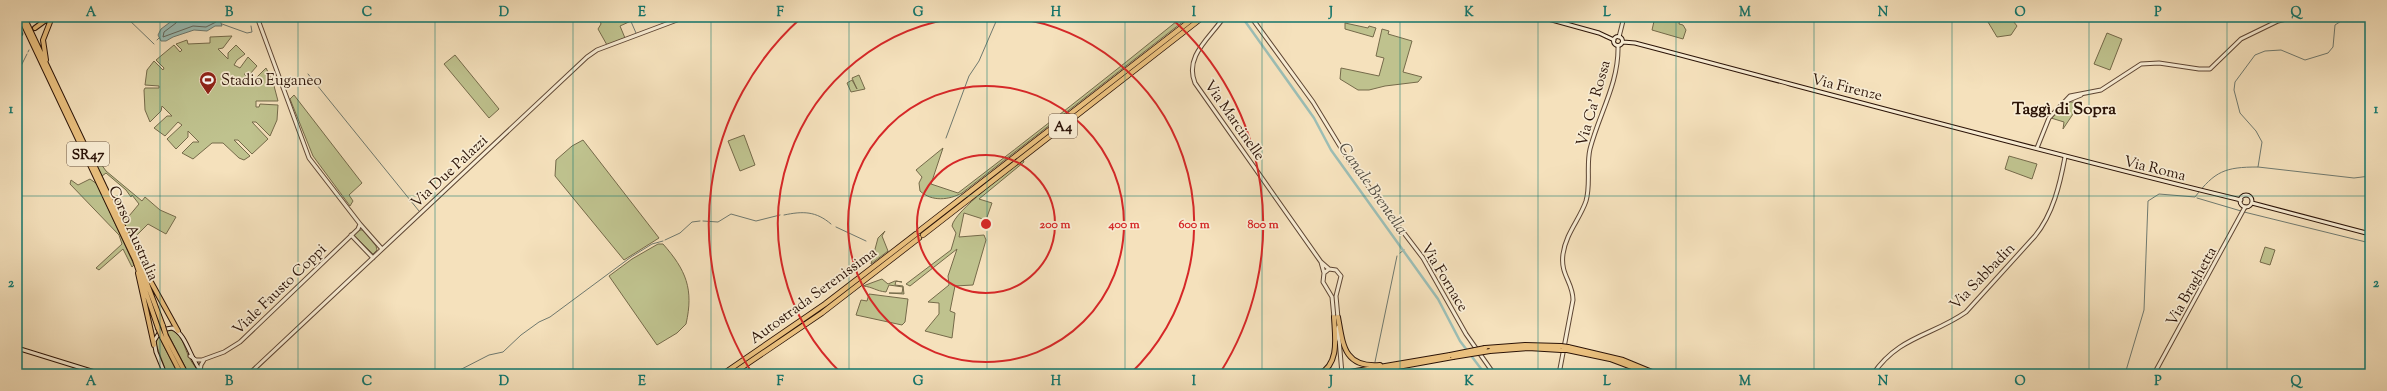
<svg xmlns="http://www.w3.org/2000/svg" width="2387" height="391" font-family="'Sorts Mill Goudy',serif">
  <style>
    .green { fill: #bfc28e; stroke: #756a4a }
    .water { fill: #9cbdb4; stroke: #6f796f }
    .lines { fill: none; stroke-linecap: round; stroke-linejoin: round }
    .shore { stroke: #64685e; stroke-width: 1 }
    .stream { stroke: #6f796f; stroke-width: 1 }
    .canal { stroke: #9cbdb4; stroke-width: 2.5 }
    .trunk-tunnel { stroke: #d7c2a1; stroke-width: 4; stroke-dasharray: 4 2; stroke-linecap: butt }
    .tertiary-casing { stroke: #5e4634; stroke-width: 5 }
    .secondary-casing { stroke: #2b1307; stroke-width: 5 }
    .trunk-casing { stroke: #2b1307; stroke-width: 6 }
    .motorway-casing { stroke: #2b1307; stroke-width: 6 }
    .tertiary { stroke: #f8ecd3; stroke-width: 3 }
    .secondary { stroke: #f8ecd3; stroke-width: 3 }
    .trunk { stroke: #eac07e; stroke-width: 4 }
    .motorway { stroke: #eac07e; stroke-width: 4.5 }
    .trunk-bridge-casing { stroke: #2b1307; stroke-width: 6; stroke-linecap: butt }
    .trunk-bridge { stroke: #eac07e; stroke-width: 4 }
    .grid { fill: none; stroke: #0f766e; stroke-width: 1; stroke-opacity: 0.55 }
    .ring { fill: none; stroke: #d62828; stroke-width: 2 }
    .labels { text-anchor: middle; stroke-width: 3.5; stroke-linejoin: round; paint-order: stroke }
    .shield { fill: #f8ecd3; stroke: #685444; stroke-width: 1 }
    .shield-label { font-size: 14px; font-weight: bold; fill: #2b1307 }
    .poi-label { font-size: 15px; fill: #2b1307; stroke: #f8ecd3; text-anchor: start }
    .street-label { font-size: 15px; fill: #2b1307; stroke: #f8ecd3 }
    .water-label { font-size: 16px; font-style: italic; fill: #534e44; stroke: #f8ecd3 }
    .quarter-label { font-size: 17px; font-weight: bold; fill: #2b1307; stroke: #f8ecd3 }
    .centre { fill: #d62828; stroke: #f8ecd3; stroke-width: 2 }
    .ring-label { font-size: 12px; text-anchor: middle; font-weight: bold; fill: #d62828; stroke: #f8ecd3; stroke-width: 3.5; stroke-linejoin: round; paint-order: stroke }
    .neatline { fill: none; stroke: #0f766e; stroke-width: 1.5 }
    .grid-label { font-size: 13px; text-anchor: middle; font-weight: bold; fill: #0f766e }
  </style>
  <rect width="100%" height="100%" fill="#f5e1bc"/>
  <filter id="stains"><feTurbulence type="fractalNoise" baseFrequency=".005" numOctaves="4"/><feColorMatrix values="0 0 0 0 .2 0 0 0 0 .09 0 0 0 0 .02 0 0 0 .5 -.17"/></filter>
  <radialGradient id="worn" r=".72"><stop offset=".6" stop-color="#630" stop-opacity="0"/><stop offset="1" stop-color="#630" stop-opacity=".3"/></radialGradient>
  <path class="green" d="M599,17H629L631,21L620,26L625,38L607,45L598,29L601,24Z
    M1182,17H1189L962,193C949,200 932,202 920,191L919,183L922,177L916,170L943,148L931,184L958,193C1034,135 1108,77 1182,17Z
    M1655,17L1680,19L1679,24L1683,25L1686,30L1683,39L1652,30Z
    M1991,17H2010L2017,26L2011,35L1997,37L1988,22Z
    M1345,23L1368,28L1369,26L1376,28L1373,37L1345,29Z
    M1382,29L1389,31L1388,34L1412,41L1403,72L1422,77L1418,82L1385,86L1369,90H1358L1340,79L1341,68L1379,76L1384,58L1376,56Z
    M2107,33L2122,39L2110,70L2094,64Z
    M232,36L223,48L218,49L228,59V53L236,45L245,54L237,60L234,65L240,68L248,57L257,66L250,74H244L254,84L255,79L266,68L273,82L278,101H256V107H259L260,104L278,105L277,120L270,136L256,122H252L268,139L252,154L238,140H234L250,156L244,160L239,158L223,143H212L193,159L182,153L193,142H199L188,131V137L176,149L167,139L182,125L178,122L165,136L154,128L167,116H172L162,106L161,111L150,122L145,110L144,90L145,88H159V86L145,85L147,70L154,61L163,70L164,68L156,60L174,45L180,52L182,50L176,44L187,40L188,44L210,43V37Z
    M455,55L499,109L489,118L444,64Z
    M859,75L865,89L851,92L847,83L852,80L857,89L852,78Z
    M294,95L362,183L349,195L353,201L350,206L313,156L290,99Z
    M2070,102H2074L2075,111L2063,129L2064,122L2051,118L2058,110Z
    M744,135L755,165L740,171L728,141Z
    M583,140L659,238L624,260L555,176L556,160L572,146Z
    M94,154L106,171L142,201L145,197L160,210L176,217L166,234L148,224L132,240L113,198L116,196L124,217L129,216L139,204L132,195L131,197L126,190L106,173L102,176L91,155Z
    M2009,156L2037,164L2032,179L2005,169Z
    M1023,160L1024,162L979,199L992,203L986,220L964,213L959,237L984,235L986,240L973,285L955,286L950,311L955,313L952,338L925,331L939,314V303L928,302L949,285L948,276L957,249L910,286L906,284L951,250L956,233L952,226C954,211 1009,171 1023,160Z
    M90,179L97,184L134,265L132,267L123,249L99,270L96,268L122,244L119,235L70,184L71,180L78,185Z
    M359,230H363L376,246L377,250L373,254L354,235Z
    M885,231L882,236L888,251L871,264L878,238Z
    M658,244H663C686,270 694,289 686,324L677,333L657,345L609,276L632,259Z
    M2265,247L2275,250L2270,265L2260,262Z
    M882,279L888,284L895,281L902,282L896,281L895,285L903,286L904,294L889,293H902L903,287L889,285L886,292C876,291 873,287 863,286Z
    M869,294L908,299L905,322L902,325L856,315L861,300L867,301Z
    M166,330C181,329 183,344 188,355C191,362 196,368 201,374H189Z
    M158,335L178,374H167L156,344Z"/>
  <path class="water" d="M177,17H219L222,26H215L207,31L194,30L173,37L166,41H161L158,35L161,29Z"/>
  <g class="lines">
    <path class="shore" d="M179,17L176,23L164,32L163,37L193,26L206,27L216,22V17"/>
    <path class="stream" d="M126,17L154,44
      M300,17L302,21
      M629,17L636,33
      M222,24L247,33L252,32L251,26
      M157,40L159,38
      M28,52L29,50
      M17,74L27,54
      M308,74L419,211
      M946,138L969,76L979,61L998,17
      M2258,167L2354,178L2370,176
      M2197,198L2241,211
      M2244,212L2370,243
      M784,215C803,211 816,211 831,224
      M703,221L718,222L731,214L756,221L780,215
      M836,227L866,241
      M665,240L680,233L692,222L700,221
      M1400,253L1404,250
      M1375,362L1397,256
      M452,374L489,355L503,352L521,335L539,322L550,317L631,257L652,244L663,241
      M2125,374L2144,310L2148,201L2159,194L2195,197C2215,171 2225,167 2258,167L2262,142L2256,131L2240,113L2234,90L2235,82L2255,55L2265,51L2281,50L2305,60L2328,53L2333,47L2335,25L2346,18L2370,19"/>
    <path class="canal" d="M1242,17L1314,118L1331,150L1438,299L1460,341L1485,374"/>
    <path class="trunk-tunnel" d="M20,34L35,28"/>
    <defs>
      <path id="tertiary" d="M257,17L309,158L360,224L382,249
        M1224,17C1210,38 1184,56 1195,83L1321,262
        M1251,17L1313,102L1349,161L1423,258L1466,334L1494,374
        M1619,37L1624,17
        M2064,102L2081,95
        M2037,148L2049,118L2070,96L2101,90L2141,64L2159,63L2199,69H2210L2241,39L2278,21L2295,17
        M351,235L373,258
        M1324,273L1321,262L1329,269
        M1334,318L1332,297L1323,282L1324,273L1329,269L1336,270L1341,276L1336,296L1338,318
        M1338,327L1342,374
        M1336,329L1339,341
        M190,356L196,360H202L224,352L240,342L358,229L360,224
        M200,371L201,365L204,360
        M249,374L587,57L597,50L685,17
        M1559,374L1573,300C1573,282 1560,275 1563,254C1566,233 1580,219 1586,201C1591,184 1586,166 1590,149C1599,114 1619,83 1618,46
        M1873,374C1899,336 1932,336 1966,312L2035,236C2053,214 2060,184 2065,157
        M2154,374L2245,207"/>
      <path id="secondary" d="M1541,17L1599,33L1614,40
        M1613.5 41a4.5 4.5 0 1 1 9 0a4.5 4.5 0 1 1-9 0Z
        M1623,42L1635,43C1837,96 2038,151 2241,200
        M2240 201a6 6 0 1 1 12 0a6 6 0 1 1-12 0Z
        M2252,203L2370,234
        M17,348L101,374
        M165,374L156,352L154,341L161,330L172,328C187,334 190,360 203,374"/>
      <path id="trunk" d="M20,17L135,260L158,328
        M24,17L134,249L163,326
        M35,28L50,17
        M17,36L20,34
        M46,60L43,40L52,17
        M138,273L154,345
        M146,273L178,331
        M1338,317C1343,345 1344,368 1380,365
        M166,336L186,374
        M162,337L181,374
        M1568,347L1623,360L1657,374
        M1485,348L1525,345L1561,346
        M1567,350L1610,359L1650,374
        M1490,351L1528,348L1561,350
        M1344,373L1450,355
        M1319,374C1340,364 1335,337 1334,317
        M1359,374L1453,357"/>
      <path id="motorway" d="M919,231L1195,17
        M923,235L1203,17
        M723,374L825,304L916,234
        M732,374L822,313L919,238"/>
    </defs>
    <use href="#tertiary" class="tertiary-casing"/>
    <use href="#secondary" class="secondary-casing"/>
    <use href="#trunk" class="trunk-casing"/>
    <use href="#motorway" class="motorway-casing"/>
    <use href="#tertiary" class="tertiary"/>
    <use href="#secondary" class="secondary"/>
    <use href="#trunk" class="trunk"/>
    <use href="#motorway" class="motorway"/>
    <defs>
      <path id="trunk-bridge" d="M163,326L166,336
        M158,328L162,337
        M1561,346L1568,347
        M1561,350H1567
        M1450,355L1485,348
        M1453,357L1490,351
        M1341,374L1344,373"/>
    </defs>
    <use href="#trunk-bridge" class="trunk-bridge-casing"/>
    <use href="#trunk-bridge" class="trunk-bridge"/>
  </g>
  <path class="grid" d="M160,17V374M298,17V374M435,17V374M573,17V374M711,17V374M849,17V374M987,17V374M1125,17V374M1262,17V374M1400,17V374M1538,17V374M1676,17V374M1814,17V374M1952,17V374M2089,17V374M2227,17V374M17,196H2370"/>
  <g class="ring">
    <circle cx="986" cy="224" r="69"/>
    <circle cx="986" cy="224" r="138"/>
    <path d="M842 374A208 208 0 0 1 964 17M1008 17A208 208 0 0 1 1130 374"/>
    <path d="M752 373A277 277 0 0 1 801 18M1171 18A277 277 0 0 1 1220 373"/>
  </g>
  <defs>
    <symbol id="stadium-pin" viewBox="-11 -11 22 30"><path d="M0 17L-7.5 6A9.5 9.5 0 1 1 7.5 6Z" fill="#8f2418" stroke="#f8ecd3"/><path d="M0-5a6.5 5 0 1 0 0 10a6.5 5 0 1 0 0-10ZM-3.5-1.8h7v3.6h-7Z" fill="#fff"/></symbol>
  </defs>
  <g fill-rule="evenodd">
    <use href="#stadium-pin" x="198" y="70" width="20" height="27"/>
  </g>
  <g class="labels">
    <g class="shield">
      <rect x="1049" y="114" width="28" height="24" rx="3"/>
      <rect x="67" y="142" width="42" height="24" rx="3"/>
    </g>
    <g class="shield-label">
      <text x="1063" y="131">A4</text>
      <text x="88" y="159">SR47</text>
    </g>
    <g class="poi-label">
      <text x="221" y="85">Stadio Euganeo</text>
    </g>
    <g class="street-label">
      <text transform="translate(1847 87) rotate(14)" y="5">Via Firenze</text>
      <text transform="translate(1593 103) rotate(-74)" y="5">Via Ca' Rossa</text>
      <text transform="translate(1235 120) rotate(55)" y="5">Via Marcinelle</text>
      <text transform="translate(2155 168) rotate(14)" y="5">Via Roma</text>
      <text transform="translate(449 171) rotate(-43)" y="5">Via Due Palazzi</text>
      <text transform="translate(134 233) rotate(66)" y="5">Corso Australia</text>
      <text transform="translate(1982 276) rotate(-46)" y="5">Via Sabbadin</text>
      <text transform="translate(1445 277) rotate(59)" y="5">Via Fornace</text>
      <text transform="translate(2191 286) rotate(-61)" y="5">Via Braghetta</text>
      <text transform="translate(279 289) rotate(-44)" y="5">Viale Fausto Coppi</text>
      <text transform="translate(813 295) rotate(-36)" y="5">Autostrada Serenissima</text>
    </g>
    <g class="water-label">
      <text transform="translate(1374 188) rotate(55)" y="6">Canale Brentella</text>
    </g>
    <g class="quarter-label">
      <text x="2064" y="114">Taggì di Sopra</text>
    </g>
  </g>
  <circle cx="986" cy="224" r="6" class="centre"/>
  <g class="ring-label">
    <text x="1055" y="228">200 m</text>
    <text x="1124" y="228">400 m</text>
    <text x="1194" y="228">600 m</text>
    <text x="1263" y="228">800 m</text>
  </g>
  <rect width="2387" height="391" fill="none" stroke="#f5e1bc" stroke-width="44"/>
  <rect x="22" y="22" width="2343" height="347" class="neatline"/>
  <g class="grid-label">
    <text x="91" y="16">A</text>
    <text x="229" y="16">B</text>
    <text x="367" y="16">C</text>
    <text x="504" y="16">D</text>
    <text x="642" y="16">E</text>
    <text x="780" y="16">F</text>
    <text x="918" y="16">G</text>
    <text x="1056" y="16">H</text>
    <text x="1194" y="16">I</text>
    <text x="1331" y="16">J</text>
    <text x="1469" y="16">K</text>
    <text x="1607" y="16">L</text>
    <text x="1745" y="16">M</text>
    <text x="1883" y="16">N</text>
    <text x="2020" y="16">O</text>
    <text x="2158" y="16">P</text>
    <text x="2296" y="16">Q</text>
    <text x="11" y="113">1</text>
    <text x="2376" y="113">1</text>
    <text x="11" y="287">2</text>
    <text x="2376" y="287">2</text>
    <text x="91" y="385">A</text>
    <text x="229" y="385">B</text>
    <text x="367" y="385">C</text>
    <text x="504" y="385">D</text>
    <text x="642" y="385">E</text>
    <text x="780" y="385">F</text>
    <text x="918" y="385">G</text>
    <text x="1056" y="385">H</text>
    <text x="1194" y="385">I</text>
    <text x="1331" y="385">J</text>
    <text x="1469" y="385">K</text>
    <text x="1607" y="385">L</text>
    <text x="1745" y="385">M</text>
    <text x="1883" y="385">N</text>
    <text x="2020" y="385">O</text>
    <text x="2158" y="385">P</text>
    <text x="2296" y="385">Q</text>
  </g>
  <rect width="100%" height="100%" filter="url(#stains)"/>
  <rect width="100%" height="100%" fill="url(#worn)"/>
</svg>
